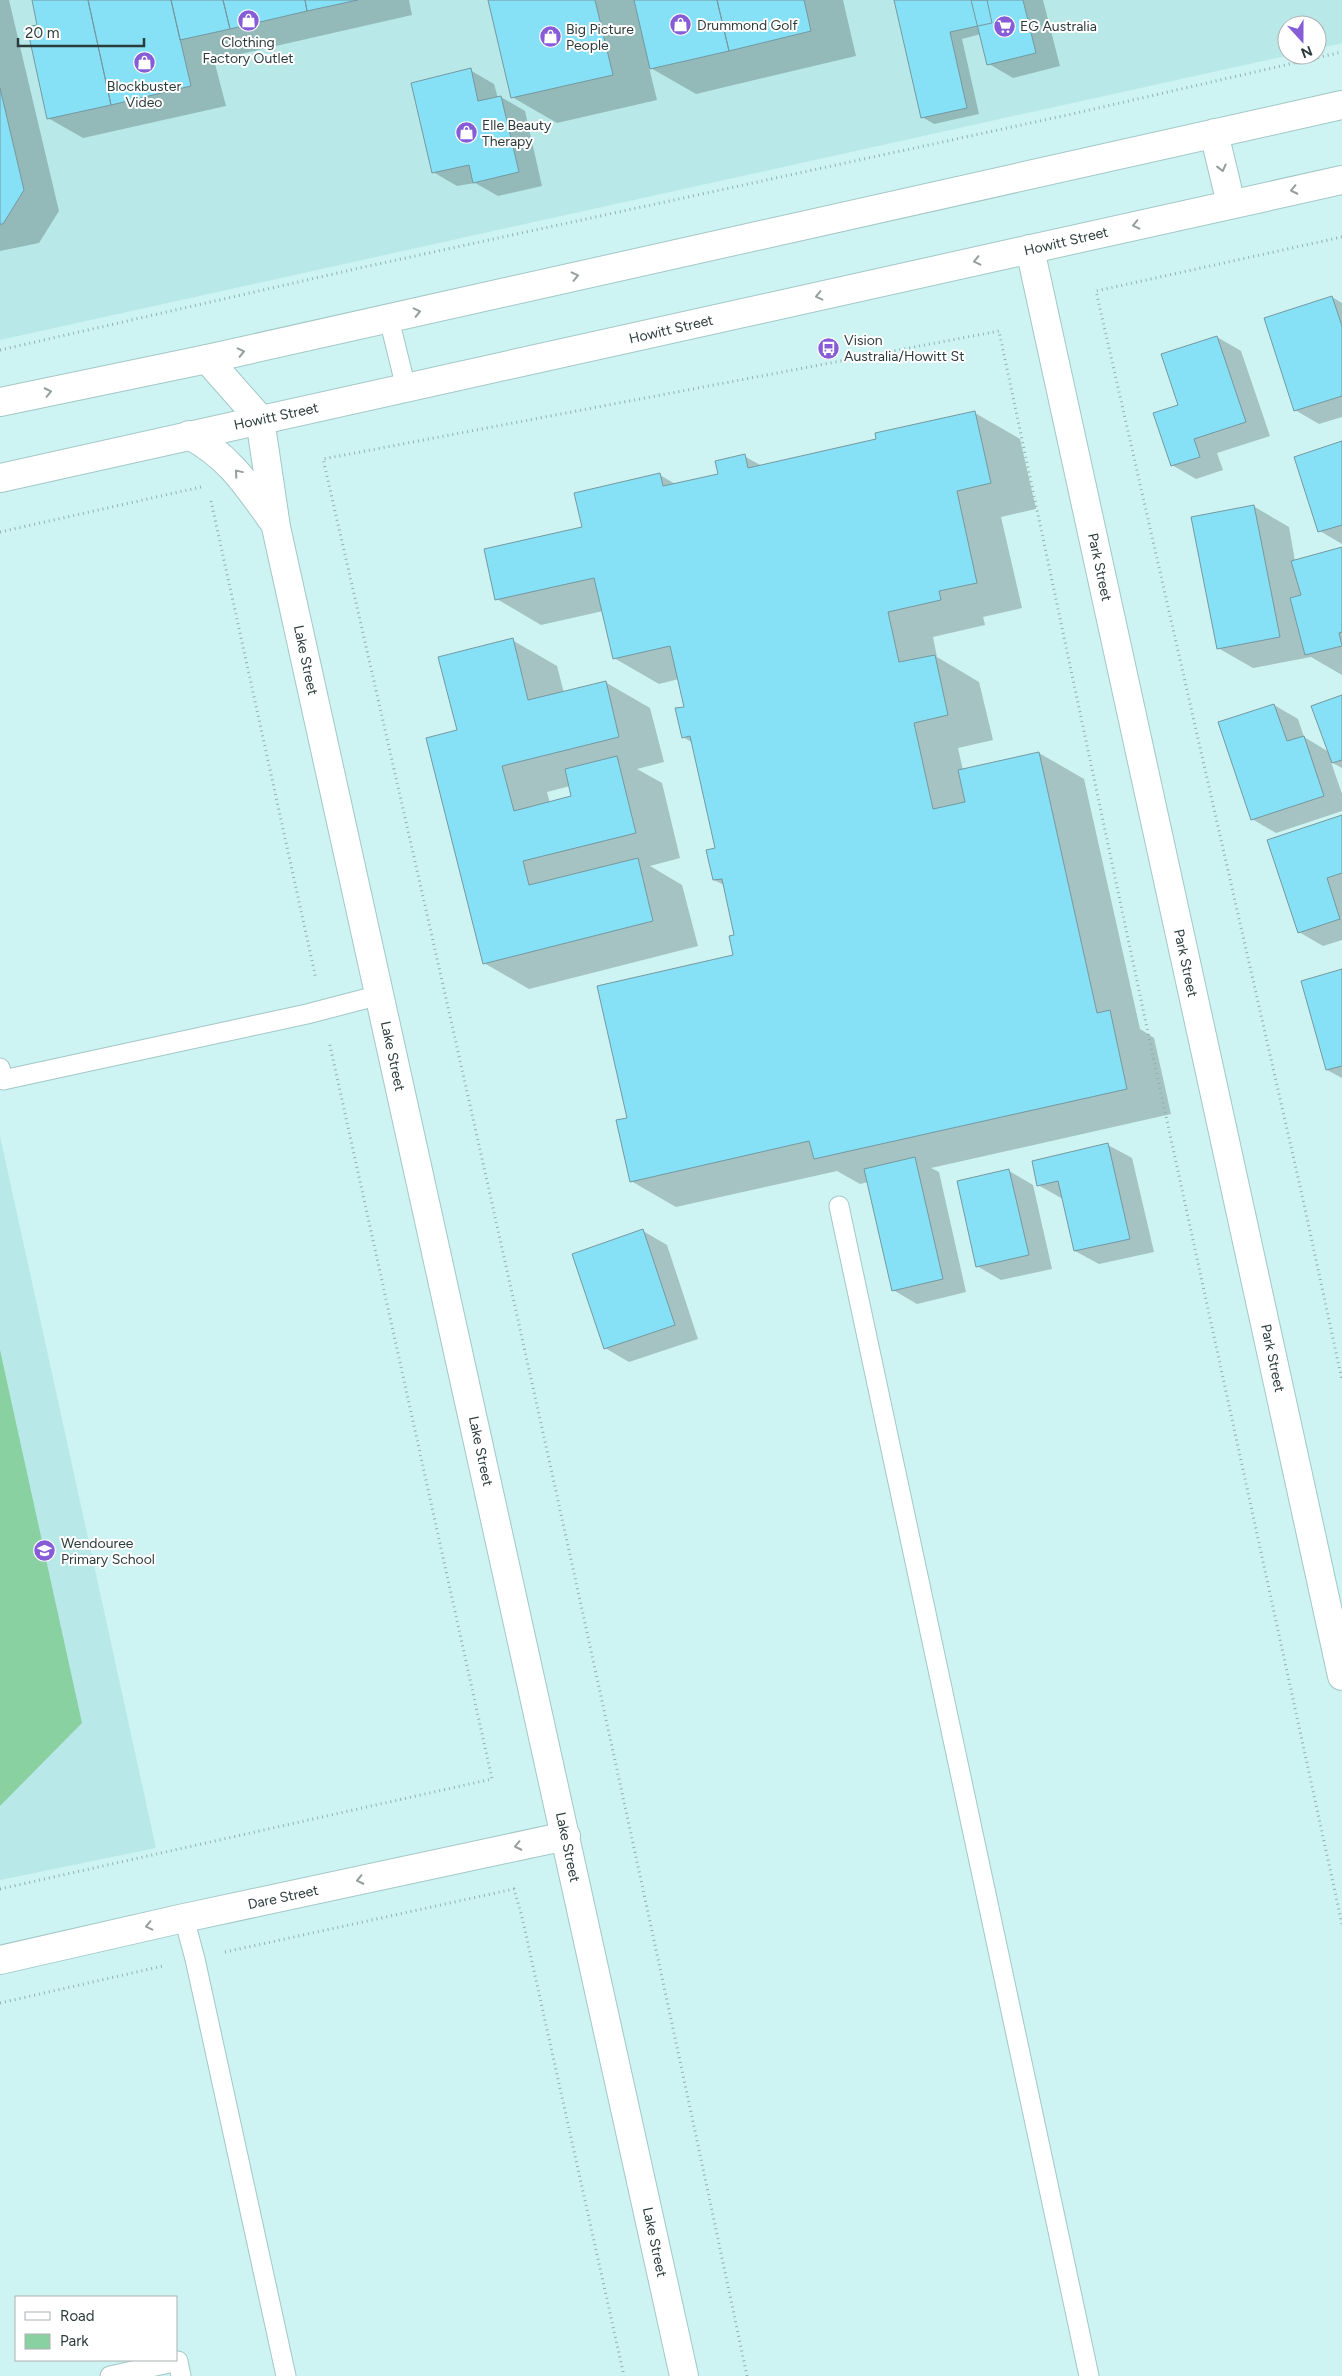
<svg xmlns="http://www.w3.org/2000/svg" width="1342" height="2376" font-family="Figtree,sans-serif">
  <style>
    .built { fill: #b8e9e8 }
    .green { fill: #8ad1a1 }
    .shadow { fill: #0003; fill-rule: evenodd }
    .building { fill: #86e1f7; stroke: #7598a0 }
    .lines { fill: none; stroke-linecap: round; stroke-linejoin: round }
    .lane-casing { stroke: #a2c7c6; stroke-width: 21 }
    .street-casing { stroke: #a2c7c6; stroke-width: 30 }
    .secondary-casing { stroke: #a2c7c6; stroke-width: 30 }
    .path { stroke: #91b0af; stroke-width: 3; stroke-dasharray: 1 4; stroke-linecap: butt }
    .lane { stroke: #fff; stroke-width: 19 }
    .street { stroke: #fff; stroke-width: 28 }
    .secondary { stroke: #fff; stroke-width: 28 }
    .oneway { stroke: #969e9d }
    .labels { text-anchor: middle; stroke-width: 4; stroke-linejoin: round; paint-order: stroke }
    .poi-label { font-size: 14px; fill: #2c3c3b; stroke: #fff; text-anchor: start }
    .street-label { font-size: 14px; fill: #2c3c3b; stroke: #fff }
  </style>
  <rect width="100%" height="100%" fill="#cdf4f3"/>
  <path class="built" d="M0,0H1342V43L1317,49V25H1287V55H1290L0,340Z
    M0,1136L156,1848L0,1880Z"/>
  <path class="green" d="M0,1350L82,1723L0,1806Z"/>
  <path class="shadow" d="M0,0H9L59,211L39,243L0,251Z
    M33,0H409L412,15L214,60L226,106L83,138L48,118L39,26Z
    M489,0H843L856,56L696,94L649,67L657,100L557,123L512,97Z
    M896,0H1043L1060,66L1013,78L989,64L981,34L962,39L979,114L934,124L922,117Z
    M470,70L494,84L498,98L501,97L525,111L542,186L498,196L475,183L457,186L433,172Z
    M1332,297L1342,303V417L1319,424L1295,410Z
    M1217,337L1241,351L1270,436L1217,453L1223,470L1196,479L1172,465L1180,406Z
    M975,413L1020,439L1036,509L1001,517L1022,608L983,617L985,625L933,637L937,657L979,682L993,740L958,748L963,770L1039,753L1084,779L1140,1029L1154,1038L1171,1114L931,1168L939,1172L966,1292L917,1304L893,1290L868,1182L860,1184L837,1171L676,1207L631,1181L629,1119L735,956V936L724,885L714,880L717,849L693,743L683,737L685,708L679,679L659,684L614,658L603,611L541,625L497,599L583,528L660,475L677,485L720,475L744,456L762,466L878,440Z
    M1342,442V544L1320,531Z
    M1253,506L1289,527L1295,561L1342,548V675L1311,657L1253,668L1218,648Z
    M512,640L557,666L564,693L605,682L650,708L664,762L637,769L662,783L680,858L650,866L682,885L698,946L529,989L484,963L458,731ZM570,786L573,797L550,803L547,792Z
    M1342,696V768L1331,762L1342,794V811L1276,833L1252,819L1274,705L1298,719L1304,737L1329,752Z
    M1342,817V940L1323,946L1299,932Z
    M1342,970V1078L1327,1070Z
    M1108,1145L1132,1158L1154,1252L1099,1264L1075,1251L1063,1199L1038,1185Z
    M1009,1171L1033,1185L1052,1269L1001,1280L977,1266Z
    M643,1231L667,1245L698,1339L629,1362L605,1348Z"/>
  <path class="building" d="M32,0H88L111,105L47,119L27,27L37,25Z
    M88,0H171L191,86L111,105Z
    M171,0H223L230,29L180,40Z
    M223,0H305L307,11L230,29Z
    M305,0H358L307,11Z
    M488,0H595L613,75L511,98Z
    M634,0H717L729,51L650,69Z
    M717,0H804L811,31L729,51Z
    M894,0H987L992,23L950,32L967,108L921,118Z
    M971,0H1023L1036,53L987,65Z
    M471,68L478,101L501,96L519,172L473,183L469,165L432,173L411,83Z
    M0,88L24,190L3,224H0Z
    M1332,296L1342,326V396L1294,411L1264,318Z
    M1217,336L1246,422L1194,439L1200,457L1171,466L1153,413L1178,405L1161,354Z
    M975,411L991,483L957,491L977,583L939,591L941,600L888,612L899,662L935,655L948,715L914,723L933,809L965,802L958,770L1039,752L1097,1013L1110,1010L1127,1089L814,1159L809,1141L630,1182L616,1120L627,1118L597,986L733,955L729,936L734,935L722,879L713,880L706,850L715,848L690,736L682,738L675,708L684,707L670,646L613,659L594,578L495,600L484,549L582,527L574,493L660,473L663,486L718,474L715,461L745,454L748,468L876,439L875,433Z
    M1342,441V525L1318,532L1294,457Z
    M1254,505L1280,637L1217,649L1191,517Z
    M1342,547V632L1339,633L1342,646L1305,655L1290,598L1301,595L1291,561Z
    M513,638L528,700L606,681L619,737L502,766L514,811L571,796L565,769L617,756L636,833L523,861L529,885L638,858L653,921L483,964L426,738L457,730L438,657Z
    M1342,695V760L1332,763L1311,706Z
    M1274,704L1287,741L1304,736L1324,796L1251,820L1218,722Z
    M1342,815V873L1327,878L1340,919L1298,933L1267,840Z
    M1342,969V1066L1326,1070L1301,981Z
    M1108,1143L1130,1239L1074,1251L1058,1181L1037,1186L1032,1161Z
    M915,1157L943,1279L892,1291L864,1169Z
    M1009,1169L1029,1255L976,1267L957,1181Z
    M643,1229L675,1325L604,1349L572,1254Z"/>
  <g class="lines">
    <defs>
      <path id="lane" d="M389,319L406,388
        M0,1068L3,1080L307,1014L380,995
        M839,1206L1089,2376
        M184,1918L195,1959L286,2376
        M110,2376L178,2361L181,2376"/>
      <path id="street" d="M1030,249L1342,1676
        M207,359L260,419L276,527L684,2376
        M189,435C229,456 247,485 273,521
        M0,1960L184,1918L566,1836"/>
      <path id="secondary" d="M1214,133L1231,204
        M0,402L207,359L1342,105
        M0,478L1342,180"/>
    </defs>
    <use href="#lane" class="lane-casing"/>
    <use href="#street" class="street-casing"/>
    <use href="#secondary" class="secondary-casing"/>
    <path class="path" d="M1342,237L1096,291L1302,1195L1342,1380
      M0,350L364,267L1072,114L1342,52
      M211,501L316,979
      M0,532L201,487
      M0,1889L492,1779L329,1041
      M225,1952L514,1889L522,1917L624,2376
      M0,2003L163,1966
      M747,2376C612,1736 470,1097 323,459L999,331L1154,1061L1342,1924"/>
    <use href="#lane" class="lane"/>
    <use href="#street" class="street"/>
    <use href="#secondary" class="secondary"/>
  </g>
  <defs><path id="oneway-chevron" d="M-2-3.5L2.5 0L-2 3.5" fill="none" stroke-width="1.6" stroke-linecap="round" stroke-linejoin="round" transform="scale(1.25)"/></defs>
  <g class="oneway">
    <use href="#oneway-chevron" transform="translate(1222 168) rotate(76)"/>
    <use href="#oneway-chevron" transform="translate(1294 190) rotate(168)"/>
    <use href="#oneway-chevron" transform="translate(1136 225) rotate(167)"/>
    <use href="#oneway-chevron" transform="translate(977 261) rotate(167)"/>
    <use href="#oneway-chevron" transform="translate(575 276) rotate(-13)"/>
    <use href="#oneway-chevron" transform="translate(819 296) rotate(167)"/>
    <use href="#oneway-chevron" transform="translate(417 312) rotate(-13)"/>
    <use href="#oneway-chevron" transform="translate(241 352) rotate(-13)"/>
    <use href="#oneway-chevron" transform="translate(48 392) rotate(-12)"/>
    <use href="#oneway-chevron" transform="translate(238 473) rotate(-130)"/>
    <use href="#oneway-chevron" transform="translate(518 1846) rotate(168)"/>
    <use href="#oneway-chevron" transform="translate(360 1880) rotate(168)"/>
    <use href="#oneway-chevron" transform="translate(149 1926) rotate(167)"/>
  </g>
  <defs>
    <symbol id="shop-disc" viewBox="-11 -11 22 22"><circle r="9.5" fill="#865dd7" stroke="#fff"/><path d="M-5-2.5h2.3a2.7 3.5 0 0 1 5.4 0H5L5.5 6h-11ZM-1.5-2.5h3a1.5 2.3 0 0 0-3 0Z" fill="#fff"/></symbol>
    <symbol id="supermarket-disc" viewBox="-11 -11 22 22"><circle r="9.5" fill="#865dd7" stroke="#fff"/><path d="M-6-5.5h2.5l.6 2H6L4.5 2H-2.5L-4.4-4H-6ZM-1.5 3.2a1.3 1.3 0 1 0 .1 0ZM3 3.2a1.3 1.3 0 1 0 .1 0Z" fill="#fff"/></symbol>
    <symbol id="bus-disc" viewBox="-11 -11 22 22"><circle r="9.5" fill="#865dd7" stroke="#fff"/><path d="M-5-6H5V4H4V6H2V4H-2V6H-4V4H-5ZM-3.5-4V0h7V-4ZM-3.5 1.2v1.5H-2V1.2ZM2 1.2v1.5H3.5V1.2Z" fill="#fff"/></symbol>
    <symbol id="school-disc" viewBox="-11 -11 22 22"><circle r="9.5" fill="#865dd7" stroke="#fff"/><path d="M0-5L7-2L0 1L-7-2ZM-4 1L0 2.5L4 1V4Q0 6-4 4Z" fill="#fff"/></symbol>
  </defs>
  <g fill-rule="evenodd">
    <use href="#shop-disc" x="236" y="8" width="25" height="25"/>
    <use href="#shop-disc" x="668" y="12" width="25" height="25"/>
    <use href="#supermarket-disc" x="992" y="14" width="25" height="25"/>
    <use href="#shop-disc" x="538" y="24" width="25" height="25"/>
    <use href="#shop-disc" x="132" y="50" width="25" height="25"/>
    <use href="#shop-disc" x="454" y="120" width="25" height="25"/>
    <use href="#bus-disc" x="816" y="336" width="25" height="25"/>
    <use href="#school-disc" x="32" y="1538" width="25" height="25"/>
  </g>
  <g class="labels">
    <g class="poi-label">
      <text x="697" y="30">Drummond Golf</text>
      <text x="1020" y="31">EG Australia</text>
      <text x="566" y="34">Big Picture<tspan x="566" dy="16">People</tspan></text>
      <text x="248" y="47" text-anchor="middle">Clothing<tspan x="248" dy="16">Factory Outlet</tspan></text>
      <text x="144" y="91" text-anchor="middle">Blockbuster<tspan x="144" dy="16">Video</tspan></text>
      <text x="482" y="130">Elle Beauty<tspan x="482" dy="16">Therapy</tspan></text>
      <text x="844" y="345">Vision<tspan x="844" dy="16">Australia/Howitt St</tspan></text>
      <text x="61" y="1548">Wendouree<tspan x="61" dy="16">Primary School</tspan></text>
    </g>
    <g class="street-label">
      <text transform="translate(1066 241) rotate(-13)" y="5">Howitt Street</text>
      <text transform="translate(671 329) rotate(-13)" y="5">Howitt Street</text>
      <text transform="translate(276 416) rotate(-12)" y="5">Howitt Street</text>
      <text transform="translate(1100 567) rotate(78)" y="5">Park Street</text>
      <text transform="translate(306 660) rotate(78)" y="5">Lake Street</text>
      <text transform="translate(1186 963) rotate(78)" y="5">Park Street</text>
      <text transform="translate(393 1056) rotate(78)" y="5">Lake Street</text>
      <text transform="translate(1273 1358) rotate(78)" y="5">Park Street</text>
      <text transform="translate(481 1451) rotate(78)" y="5">Lake Street</text>
      <text transform="translate(568 1847) rotate(78)" y="5">Lake Street</text>
      <text transform="translate(283 1897) rotate(-12)" y="5">Dare Street</text>
      <text transform="translate(655 2242) rotate(78)" y="5">Lake Street</text>
    </g>
  </g>
  <rect x="15" y="2296" width="162" height="65" fill="#ffffff" stroke="#abb1b1"/>
  <rect x="25" y="2312" width="25" height="8" fill="#ffffff" stroke="#abb1b1"/>
  <text x="60" y="2321" font-size="15" fill="#2c3c3b">Road</text>
  <rect x="25" y="2334" width="25" height="15" fill="#8ad1a1" stroke="#abb1b1"/>
  <text x="60" y="2346" font-size="15" fill="#2c3c3b">Park</text>
  <g transform="translate(1302 40) rotate(159)"><circle r="24" fill="#ffffff" stroke="#abb1b1"/>
  <path d="M0-4L9 19L0 12L-9 19Z" fill="#865dd7"/>
  <text y="-8" font-size="14" font-weight="bold" text-anchor="middle" fill="#2c3c3b">N</text>
  </g>
  <path d="M18 38v8h126v-8" fill="none" stroke="#2c3c3b" stroke-width="2.5"/>
  <text x="25" y="38" font-size="15" fill="#2c3c3b" stroke="#ffffff" stroke-width="4" paint-order="stroke">20 m</text>
</svg>
